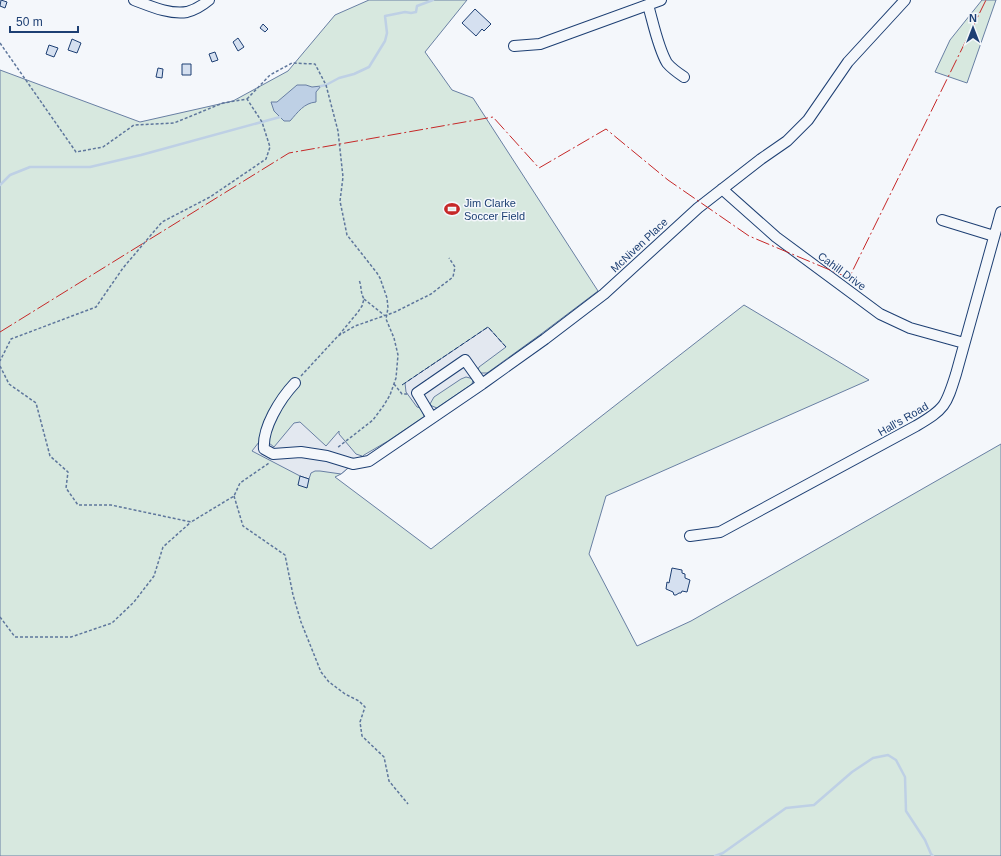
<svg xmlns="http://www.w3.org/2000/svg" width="1001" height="856" font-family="Arial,sans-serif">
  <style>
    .green { fill: #d7e8df; stroke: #687fa3 }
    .parking { fill: #e3e8f0; stroke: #687fa3 }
    .water { fill: #bed0e5; stroke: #687fa3 }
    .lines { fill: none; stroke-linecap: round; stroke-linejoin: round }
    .stream { stroke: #bed0e5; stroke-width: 2.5 }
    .building { fill: #d5e0f0; stroke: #1d3f73 }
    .minor-casing { stroke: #1d3f73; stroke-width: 12 }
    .path { stroke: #5e769c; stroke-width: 1.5; stroke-dasharray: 3 2; stroke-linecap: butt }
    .minor { stroke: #f4f7fb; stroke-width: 10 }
    .fence { stroke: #1d3f73; stroke-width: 1; stroke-dasharray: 5 2; stroke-linecap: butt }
    .power { stroke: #c62828; stroke-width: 1; stroke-dasharray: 14 3 2 3; stroke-linecap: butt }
    .labels { text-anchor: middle; stroke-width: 3; stroke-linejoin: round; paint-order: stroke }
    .poi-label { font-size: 11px; fill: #1d3f73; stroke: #f4f7fb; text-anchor: start }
    .street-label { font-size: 11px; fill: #1d3f73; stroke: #f4f7fb }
  </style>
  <rect width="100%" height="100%" fill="#f4f7fb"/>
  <path class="green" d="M369,0H467L425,52L452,90L473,98L598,291L541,334L472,384L388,441L364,455L341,474L335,477L431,549L744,305L869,380L606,496L589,554L637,646L691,621L1001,444V856H0V70L140,122L233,101L288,71L335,15Z
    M982,0H996L967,83L935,72L950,40Z"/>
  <path class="parking" d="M488,327L506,347L479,367L478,370L481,373H488L472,384L473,380L470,378L466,377L461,379L434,397L430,404L432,406L437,408L424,416L421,408L417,407L406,392L405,383Z
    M300,422L326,446L339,431V434L356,454L362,456L341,474L320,471H315L311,473L309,479L300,476L252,451L259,442L262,435L269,443L274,447L294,423Z"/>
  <path class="water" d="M297,85H306L312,87L321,86L316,92V102C304,103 298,112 290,121H284L274,111L271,102H277Z"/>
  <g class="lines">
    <path class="stream" d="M321,86L326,85L339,78L354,74L369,67L385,41L387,33L385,16L405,12L411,13L416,12L417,6L433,0
      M0,185L10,175L30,167H90L141,155L280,117
      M715,856L723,853L786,808L814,805L852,772L873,758L888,755L896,760L905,777L906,811L925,840L931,854L933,856"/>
  </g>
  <path class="building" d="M1,0L7,2L5,8L0,6Z
    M475,9L491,24L484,31L482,29L476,36L462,23Z
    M263,24L268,29L265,32L260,28Z
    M238,38L244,47L238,51L233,42Z
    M72,39L81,43L77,53L68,50Z
    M49,45L58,48L54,57L46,54Z
    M215,52L218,60L212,62L209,54Z
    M182,64H191V75H182Z
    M158,68L163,69L162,78L156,77Z
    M300,476L309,479L307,488L298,485Z
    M672,568L682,570V573L685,574V578L690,580L687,592L682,591L681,593H679L676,595H674L673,592L666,589L667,582L669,583Z"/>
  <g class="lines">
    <defs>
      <path id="minor" d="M134,0C150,6 170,15 187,12C195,10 203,5 209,0
        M648,5C653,22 658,48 667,63C672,69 678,73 684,77
        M514,46L540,44L661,0
        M722,189L776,237L880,314L910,328L964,343
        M942,220L994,236
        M295,383C280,399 262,428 264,449L273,454L301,452L327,456L353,464L369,461L482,384L545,339L604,294L698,208L761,159L787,141L808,120L848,62L905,0
        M432,418L417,393L465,360L482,384
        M690,536L720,532L916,426C945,409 946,406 956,374L1001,212"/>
    </defs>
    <use href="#minor" class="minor-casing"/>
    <path class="path" d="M0,43L76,152L103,147L134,125L174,123L223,103L247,99L262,122L270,147L266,159L210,197L162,222L123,268L96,307L11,339L0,361
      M247,99L270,75L292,63L315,64L326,85L338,131L343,177L340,201L347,235L377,273L380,278L387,298L388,308L386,319L394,338L398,355L396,378L390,395L384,405L373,420L337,448
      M364,299L384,315
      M339,335L358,312L362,306L364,299C360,292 362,287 359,280
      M0,366L9,384L36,403L50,456L68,472L66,488L78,505H111L191,522L234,496L240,483L269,463
      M301,376L338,336L355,326L395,312L431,294L453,277L455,267L449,258
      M394,384L402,394H409
      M234,496L243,526L285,555L293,595L301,622L321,672L329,682L345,694L359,701L365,707L360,722L362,736L384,757L389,781L408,804
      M0,617L15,637H71L112,623L134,602L154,576L163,547L191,522"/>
    <use href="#minor" class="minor"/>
    <path class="fence" d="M402,385L488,327L506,347"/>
    <path class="power" d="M0,332L289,153L493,117L539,168L606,129L668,180L749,236L849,278L986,0"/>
  </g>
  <defs>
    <symbol id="stadium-bare" viewBox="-9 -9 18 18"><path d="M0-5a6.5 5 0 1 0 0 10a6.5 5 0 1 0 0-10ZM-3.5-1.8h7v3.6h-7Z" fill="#c62828" stroke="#f4f7fb" stroke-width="2.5" paint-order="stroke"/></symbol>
  </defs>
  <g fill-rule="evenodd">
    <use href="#stadium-bare" x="441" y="198" width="22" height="22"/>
  </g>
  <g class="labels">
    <g class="poi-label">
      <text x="464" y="207">Jim Clarke<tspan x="464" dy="13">Soccer Field</tspan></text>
    </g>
    <g class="street-label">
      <text transform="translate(639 245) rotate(-43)" y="4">McNiven Place</text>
      <text transform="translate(842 271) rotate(36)" y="4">Cahill Drive</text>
      <text transform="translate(903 419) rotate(-30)" y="4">Hall's Road</text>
    </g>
  </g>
  <g transform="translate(973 28)" stroke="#f4f7fb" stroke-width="3" paint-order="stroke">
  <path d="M0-3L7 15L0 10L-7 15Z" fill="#1d3f73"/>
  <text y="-6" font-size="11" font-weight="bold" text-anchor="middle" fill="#1d3f73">N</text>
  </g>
  <path d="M10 26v6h68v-6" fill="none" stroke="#1d3f73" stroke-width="2"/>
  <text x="16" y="26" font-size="12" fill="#1d3f73" stroke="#f4f7fb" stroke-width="3" paint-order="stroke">50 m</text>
</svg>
